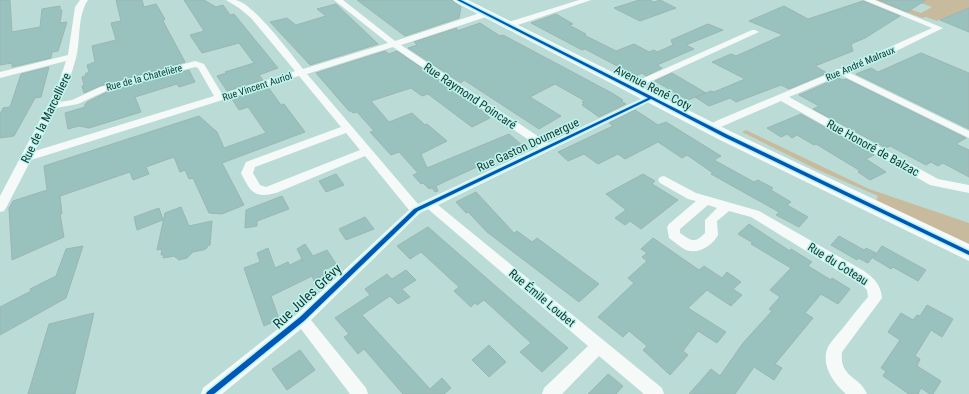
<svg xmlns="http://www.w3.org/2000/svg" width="969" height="394" font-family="'Roboto Condensed',sans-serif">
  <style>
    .green { fill: #c8bb9d }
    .building { fill: #99c2be; stroke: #9cb6b2 }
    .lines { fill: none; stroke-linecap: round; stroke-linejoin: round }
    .minor { fill: #f5faf9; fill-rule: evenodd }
    .primary { fill: #f5faf9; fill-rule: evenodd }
    .cycleway-casing { stroke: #baf6ee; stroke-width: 3 }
    .cycleway { fill: #0057b8; fill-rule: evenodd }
    .labels { text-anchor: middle; stroke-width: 3; stroke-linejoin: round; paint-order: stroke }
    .far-street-label { font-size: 10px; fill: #203835; stroke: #baf6ee }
    .street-label { font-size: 12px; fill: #203835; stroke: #baf6ee }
    .near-street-label { font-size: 14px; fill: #203835; stroke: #baf6ee }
  </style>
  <rect width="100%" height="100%" fill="#badbd6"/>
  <path class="green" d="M875,0H883L921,13L932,7L913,0H969V8L937,21L926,17L922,18Z
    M746,130L869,189L969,223V245L876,201L878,196L816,169L742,132Z"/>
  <path class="building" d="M0,0H10L12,32L40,27L42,9L60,6V10H62L60,23L67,22L58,51L52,52L51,58L12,67V63L0,65Z
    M116,0H142L144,7L156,4L165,19L163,21L185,62L100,86L84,93L82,86L84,85L82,77L86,76L85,74L89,72L87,65L95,62L92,46L116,40L111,23L121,21Z
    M184,0H204L216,7L223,5L230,15L234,14L278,68L259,75L263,80L227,91L217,76L226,73L225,72L254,63L239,43L202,53L190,35L204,31Z
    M357,0H452L461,7L459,18L405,36Z
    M639,0H649L654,2L660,0L676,8L640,21L614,8Z
    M879,0H926L907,12Z
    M863,1L900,16L865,38L851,44L853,51L815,66L827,73L789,89L781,85L736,102L730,98L709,106L695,97L711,91L714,92L745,79L712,62L731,54L736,56L783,35L749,21L784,6L808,19Z
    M336,4L378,44L310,65L270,22L287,18L296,25L326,16L317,9Z
    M969,8V32L940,20Z
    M556,14L573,24L569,25L586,34L584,35L616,51L634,44L649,52L654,50L657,52L673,45L671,40L708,24L723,30L686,45L694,49L657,65L662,68L646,76L642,73L636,76L585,49L582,50L531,23Z
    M480,23L500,36L503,35L612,93L623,100L621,101L626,104L599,117L582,105L584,104L582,102L585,101L555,84L530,97L561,116L539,129L464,80L461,83L408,48L417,45L414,42L457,28V31Z
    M385,51L389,54L397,51L474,104L490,118L472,127L428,94L422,96L411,88L371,101L389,122L412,113L425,125L427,124L447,141L421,154L427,168L509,134L523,146L444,182L436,186L438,191L435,192L432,188L429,189L423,183L421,184L413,175L418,173L399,152L391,155L370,132L374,131L357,112L353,113L351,111H349L316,73Z
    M921,53L969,73V129L856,74L871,68L878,72Z
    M49,67L41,97L35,98L14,136L0,138V114L3,108L10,107L21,74Z
    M189,70L195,82L179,87L177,84L135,97L141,112L89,128L79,126L68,129L65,113L85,107V104L87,103V102L107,92Z
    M672,73L706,93L688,100L655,81Z
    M838,78L843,80L846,79L966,138L956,144L969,150V177L943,163L938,166L931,162L926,165L890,146L886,148L813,109L819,106L799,95Z
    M268,87L281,105L284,104L305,132L222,163L244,205L222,214L209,213L193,178L189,179L185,170L180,172L174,157L146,167L149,174L133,180L130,172L60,196L62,214H60L64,237L12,260L9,208L13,201L47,190L44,166L199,116L217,132L224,148L266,133L248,107L239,110L232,99Z
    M635,110L658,125L666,122L721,156L714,160L754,182L758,180L773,188L771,190L791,202L787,205L808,217L799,227L776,215L779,212L711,174L713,173L687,155L682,158L658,142L625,159L618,154L598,164L584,154L568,161L558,152L613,126L609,123Z
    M801,114L874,155L866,159L886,172L870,180L858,172L860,171L854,167L816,144L814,145L797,135L792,138L787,134L781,137L767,128Z
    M336,174L344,185L326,192L319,181Z
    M643,174L655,181L652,184L678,200L641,229L630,221L625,225L615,218L626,210L606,194Z
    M476,192L514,233L517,231L532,242L537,238L599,284L579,302L487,232L468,212L466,213L456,202Z
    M282,196L289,209L257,221V226L245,228L246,210Z
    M181,207L189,226L212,221L210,245L207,246V248L203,250L193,252L187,258L179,260L174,256L163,258L164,255H161L162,249L157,250L165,213Z
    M159,208L163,220L137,230L134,217Z
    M365,217L374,229L346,240L339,229Z
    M749,224L790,251L791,249L812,262L808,266L831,280L832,278L850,289L838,304L821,294L805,313L813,318L775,364L782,368L774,380L754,367L735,394H689L711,369L720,376L743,343L772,311L769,309L780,297L770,290L791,268L751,244L753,243L738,234Z
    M428,227L499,289L568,348L542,372L520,352L531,343L484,300L477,305L475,303L471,307L454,291L459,287L421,252L410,259L397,246Z
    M839,236L864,250L866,248L876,253L868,263L858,258L857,260L831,245Z
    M653,238L699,270L704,266L722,278L727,272L741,282L733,289L742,295L731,306L707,290L688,308L726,332L717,343L698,331L683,351L688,355L670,375L643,350L647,346L629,331L623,337L598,317L634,283L628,278L647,261L642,257L647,253L641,249Z
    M305,244L313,256L327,250L336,264L322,271L325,276L314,281L312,276L271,296L279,319L264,326L244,268L260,262L257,253L268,248L275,268L288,262L290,265L302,259L303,261L297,249Z
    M83,246L66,298L0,335V307L31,291L30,289L56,276L66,249Z
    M882,246L926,270L918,281L893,267L891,269L873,258Z
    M406,270L416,280L402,289L410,297L398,304L390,296L362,315L430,389L442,378L451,388L444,394H403L364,349L358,354L344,337L349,334L335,318L370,295L365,289L387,274L392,279Z
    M927,305L953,319L942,337L931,330L915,356L920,359L917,366L941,381L933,394H930L921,388L918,394H909L883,376L886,371L881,368L900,340L888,332L901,313L913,320L917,315L920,316Z
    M94,313L75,394H28L49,324Z
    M489,345L506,362L489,377L472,360Z
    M300,350L315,370L287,390L272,369Z
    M608,374L623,386L616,394H588Z"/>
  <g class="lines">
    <path class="minor" d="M80,0H88C77,16 81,39 76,58C72,73 67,88 60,102L72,100L100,87L195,61L204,64L222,94L295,71L251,18L239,8L226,0C229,0 233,0 236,0C254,4 290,53 303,69L388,43L334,0H343L395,41L483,12H489V16L401,45L548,143L647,96H653L655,98L653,100L438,205L662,388L664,394H644L599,356L562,394H542L544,388L588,346L428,209L420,213L311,320L366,388L368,394H350L301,329L222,394H201L203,388L297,314L409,210L365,156L276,193C254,199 250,191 241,173L246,162L341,127L299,76L31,160L6,208L4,211L0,212V196L57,88L66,61L0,78V72L68,55L75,7ZM393,47L539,147L418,204L307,74ZM195,67L198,68L214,96L35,151L56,108L78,104L106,91ZM346,133L360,150L266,187L260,185L253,173L255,167Z
      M579,0H591L512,27H506L505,25L506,23Z
      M864,0H875L943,28L886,56L848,72L969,131V138L841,75L789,97L938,179L969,185V193L930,185L781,101L714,130H706L705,128L716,121L835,71L836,69H841L932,28Z
      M752,30H755L759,32L634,89H628L626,87L628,85Z
      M664,176L696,193L759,211L864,271C874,278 881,285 882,298L842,352C839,378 860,376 867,394H846C833,383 819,363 829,345C833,339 838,334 843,328C851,318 859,307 868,297L867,290L863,286L751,217L729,211L717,221L718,235C713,245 698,255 686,250C680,247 675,242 669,238L667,227L669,224L696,201L688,199L660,183L658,180L660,177ZM708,205L717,208L705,220V233C694,244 692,241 680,233V229Z"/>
    <path class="primary" d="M453,0H468L732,132L969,244V261L720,140L455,2Z"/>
    <defs>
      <path id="cycleway" d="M457,0H461L728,135L969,251V255L724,137L651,99L418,211L304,321L214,394H206L207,392L300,317L414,209L648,98Z"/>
    </defs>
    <use href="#cycleway" class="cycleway-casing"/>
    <use href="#cycleway" class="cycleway"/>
  </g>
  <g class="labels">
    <g class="far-street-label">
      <text transform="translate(860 63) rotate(-23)" y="4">Rue André Malraux</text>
      <text transform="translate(144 77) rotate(-15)" y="4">Rue de la Chatelière</text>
      <text transform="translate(257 86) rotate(-18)" y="4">Rue Vincent Auriol</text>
    </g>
    <g class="street-label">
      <text transform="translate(653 88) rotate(27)" y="4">Avenue René Coty</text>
      <text transform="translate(470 96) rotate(34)" y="4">Rue Raymond Poincaré</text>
      <text transform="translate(46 118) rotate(-64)" y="4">Rue de la Marcelliere</text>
      <text transform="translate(528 145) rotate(-25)" y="4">Rue Gaston Doumergue</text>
      <text transform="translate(873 148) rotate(29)" y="4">Rue Honoré de Balzac</text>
      <text transform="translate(838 264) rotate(32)" y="4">Rue du Coteau</text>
      <text transform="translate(542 298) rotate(40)" y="4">Rue Émile Loubet</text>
    </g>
    <g class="near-street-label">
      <text transform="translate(307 296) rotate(-43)" y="5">Rue Jules Grévy</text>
    </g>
  </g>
</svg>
